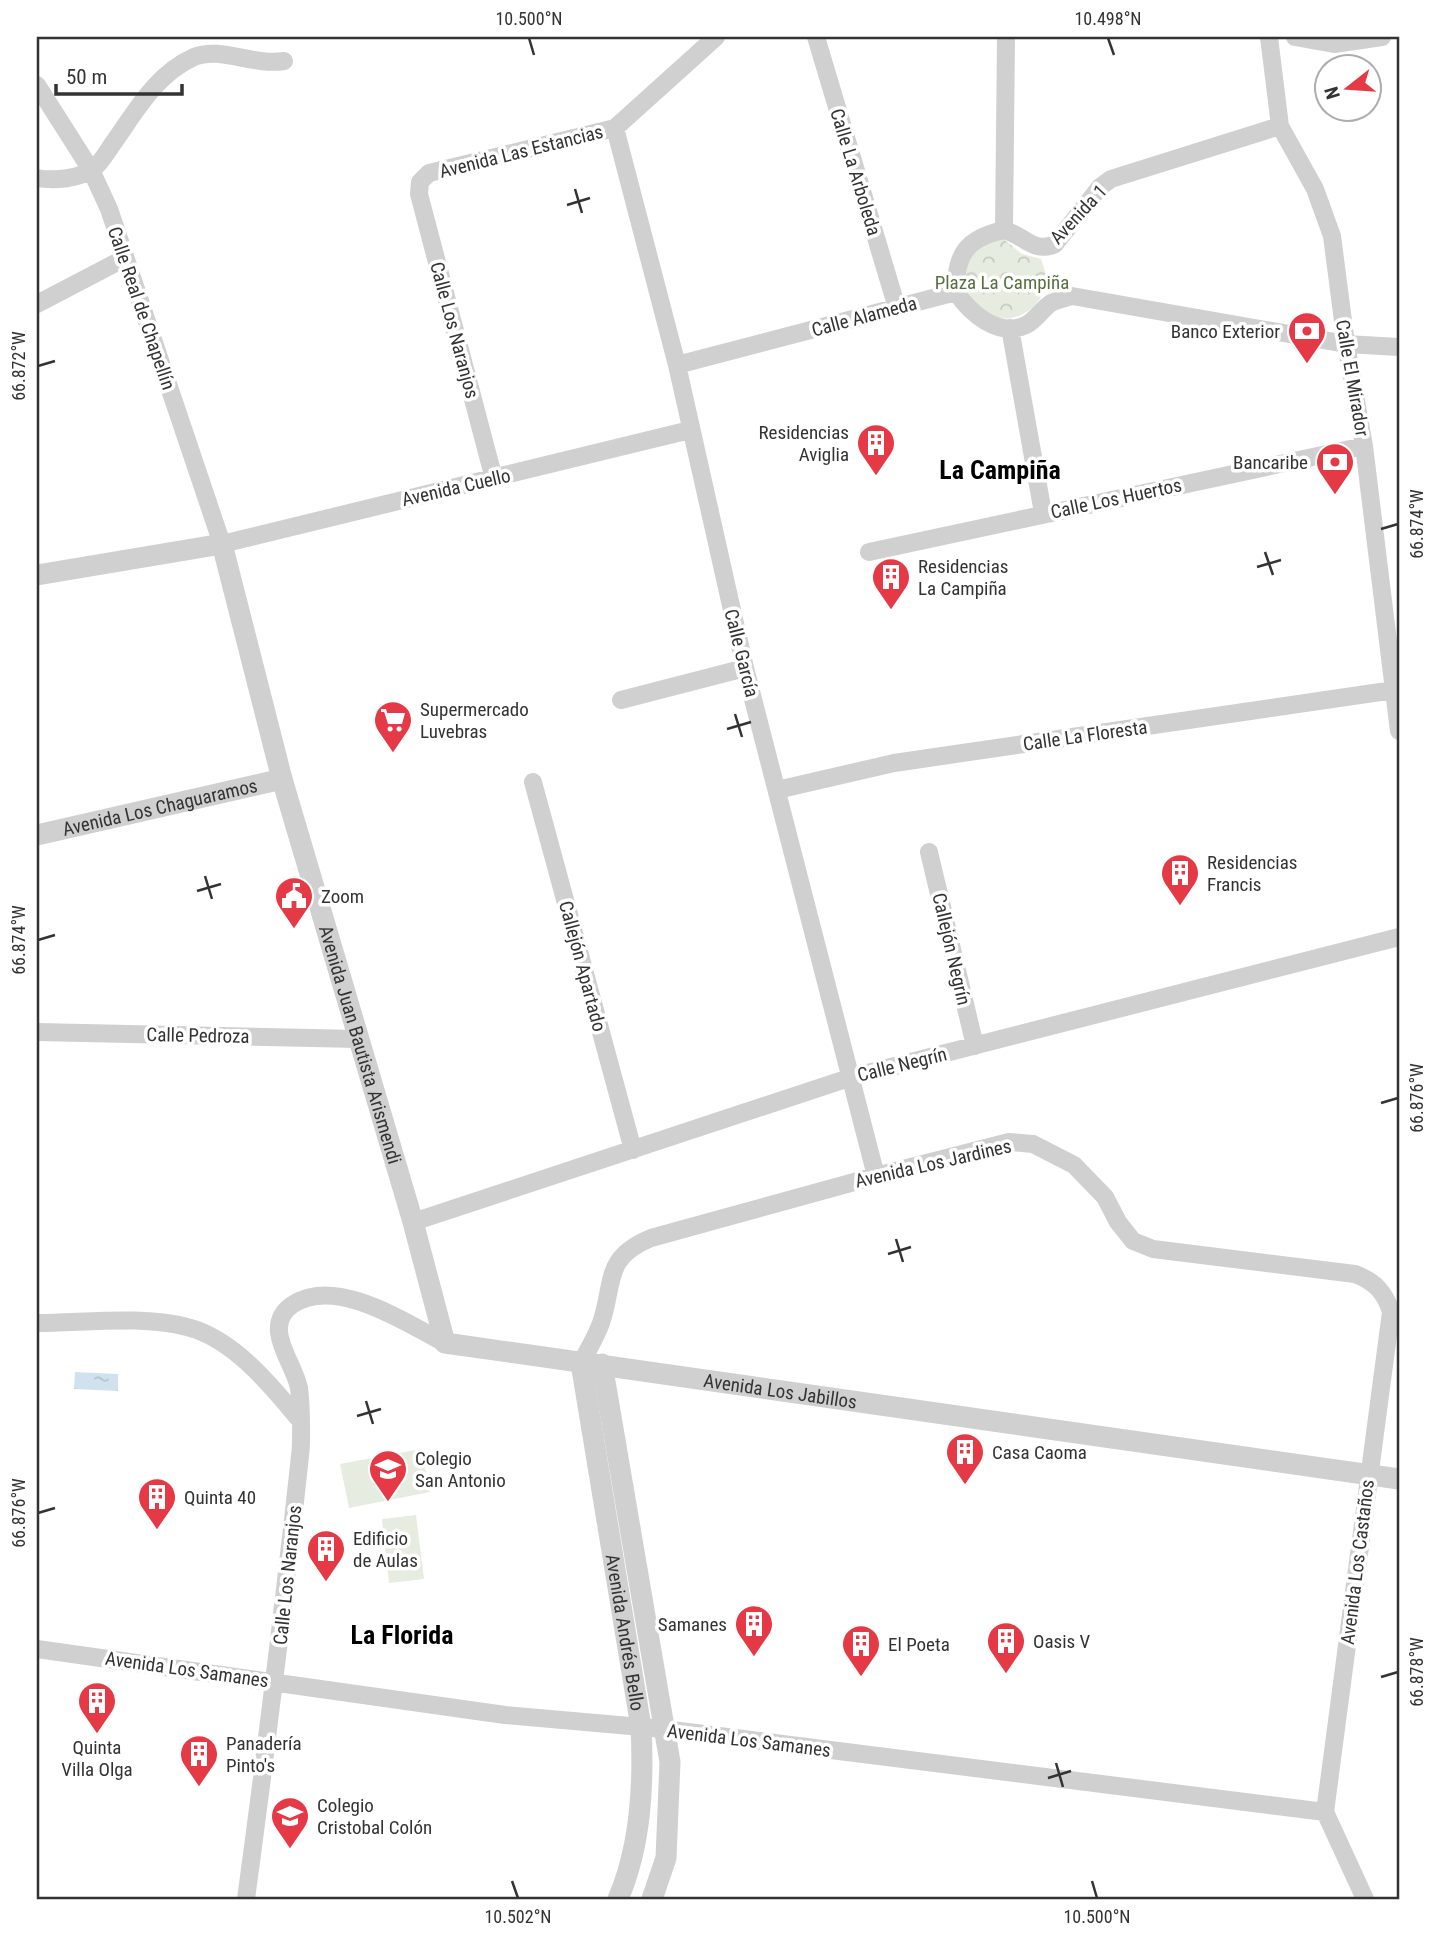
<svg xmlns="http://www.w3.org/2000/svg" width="1436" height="1936" font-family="'Roboto Condensed',sans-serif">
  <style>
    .grass { fill: #e6ecdf }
    .park { fill: url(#park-crowns) }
    .water { fill: url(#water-ripples) }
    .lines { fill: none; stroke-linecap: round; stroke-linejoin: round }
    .minor { stroke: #d0d0d0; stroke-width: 18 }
    .tertiary { stroke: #d0d0d0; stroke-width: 21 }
    .ticks { fill: none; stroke: #333; stroke-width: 2.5 }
    .labels { text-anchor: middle; stroke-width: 7; stroke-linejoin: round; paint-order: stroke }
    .street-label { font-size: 19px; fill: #333; stroke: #fff }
    .park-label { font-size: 19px; fill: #56703f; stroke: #fff }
    .poi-label { font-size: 19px; fill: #333; stroke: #fff; text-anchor: start }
    .district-label { font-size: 26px; font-weight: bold; fill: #000; stroke: #fff }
    .neatline { fill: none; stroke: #333; stroke-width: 2.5 }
    .ticks-label { font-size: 18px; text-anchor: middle; fill: #333 }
  </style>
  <defs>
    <pattern id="park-crowns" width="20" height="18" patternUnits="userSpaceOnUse" patternTransform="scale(1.75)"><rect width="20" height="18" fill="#e6ecdf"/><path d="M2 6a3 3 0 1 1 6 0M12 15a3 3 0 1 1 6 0" fill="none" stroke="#c6cbc0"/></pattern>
    <pattern id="water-ripples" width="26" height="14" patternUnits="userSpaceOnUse" patternTransform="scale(1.75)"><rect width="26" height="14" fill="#cfe2ee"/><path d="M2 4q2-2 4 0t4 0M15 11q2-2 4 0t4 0" fill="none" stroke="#b2c2cd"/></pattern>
  </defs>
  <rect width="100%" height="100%" fill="#fff"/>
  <path class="grass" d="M421,1449L430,1492L349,1508L340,1464Z
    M416,1515L424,1579L389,1583L382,1519Z"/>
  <path class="park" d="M1001,237L1022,254L1041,259C1043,265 1046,273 1046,280C1045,306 1016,326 991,316C966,306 954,268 977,249C983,244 994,241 1001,237Z"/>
  <path class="water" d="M75,1372L118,1374V1391L74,1389Z"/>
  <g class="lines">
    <path class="minor" d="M816,37L897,308
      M1269,37L1280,126L1315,189L1332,236L1346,344L1364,446L1399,731
      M1295,37L1334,44L1382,37
      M37,85L91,170L109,209L222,544L690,430
      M615,128L677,365L745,668L876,1176
      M37,178C54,181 80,179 94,168C102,162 108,150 114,142C136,111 156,74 194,57C220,46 253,66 284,61
      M1004,230L1006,37
      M956,292C955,254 967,238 1004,230C1024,235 1034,254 1055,244L1100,187L1111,179L1280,126
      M37,304L125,258
      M1010,328L1043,513
      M677,365L956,292C970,313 998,338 1026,325C1036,320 1042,309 1051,303C1057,300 1066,298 1072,296L1346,344L1399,347
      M494,479L419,194L420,182L429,173L615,128L716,37
      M869,552L1364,446
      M621,700L745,668
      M533,782L633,1150
      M777,790L894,763L1394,690
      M929,852L975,1046
      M37,1032L358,1039
      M413,1222L852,1077L1399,937
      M37,1323C83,1323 143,1315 187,1327C232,1338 270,1384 298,1418
      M581,1363C588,1350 596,1337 601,1323C615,1281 603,1258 651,1238L876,1176L1009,1142L1033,1144L1074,1165L1105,1197L1118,1222L1133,1241L1153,1249L1355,1274C1374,1281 1385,1292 1391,1312L1325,1812
      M37,1649L505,1715L664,1729L1325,1812L1365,1899
      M246,1899C266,1752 284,1604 300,1456C302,1441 301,1402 299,1388C294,1362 261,1327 292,1305C335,1275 406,1323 445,1343"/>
    <g class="tertiary">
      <path id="s1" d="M37,575L222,544L282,779L413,1222L445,1343L1399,1479"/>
      <path id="s2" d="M37,835L282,779"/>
      <path id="s3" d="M581,1363L641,1727C644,1785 641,1846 618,1899"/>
      <path d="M602,1364L670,1762L666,1858L652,1899"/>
    </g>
  </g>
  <path class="ticks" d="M529,38L534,55M1108,38L1114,55M575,189L582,213M567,205L590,198M38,366L55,361M1381,529L1398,524M1265,552L1273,575M1257,567L1281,560M735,714L742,737M727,729L751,722M205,876L212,899M197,891L221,884M38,940L55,935M1381,1103L1398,1098M896,1239L903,1262M888,1254L911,1247M366,1401L373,1424M357,1416L381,1409M38,1513L55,1508M1381,1677L1398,1672M1056,1763L1063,1787M1048,1778L1071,1771M512,1881L518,1898M1092,1881L1097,1898"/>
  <defs>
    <symbol id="bank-pin" viewBox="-11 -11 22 30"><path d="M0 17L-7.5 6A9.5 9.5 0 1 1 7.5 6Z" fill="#e63946" stroke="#fff"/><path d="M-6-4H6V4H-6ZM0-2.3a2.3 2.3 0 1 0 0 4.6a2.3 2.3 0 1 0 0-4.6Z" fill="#fff"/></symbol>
    <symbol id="building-pin" viewBox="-11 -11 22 30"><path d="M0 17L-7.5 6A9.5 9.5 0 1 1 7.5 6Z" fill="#e63946" stroke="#fff"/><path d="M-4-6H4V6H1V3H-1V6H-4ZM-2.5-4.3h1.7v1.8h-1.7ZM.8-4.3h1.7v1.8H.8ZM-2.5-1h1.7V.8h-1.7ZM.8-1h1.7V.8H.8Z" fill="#fff"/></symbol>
    <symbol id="supermarket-pin" viewBox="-11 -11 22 30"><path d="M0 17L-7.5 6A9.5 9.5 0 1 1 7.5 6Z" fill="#e63946" stroke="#fff"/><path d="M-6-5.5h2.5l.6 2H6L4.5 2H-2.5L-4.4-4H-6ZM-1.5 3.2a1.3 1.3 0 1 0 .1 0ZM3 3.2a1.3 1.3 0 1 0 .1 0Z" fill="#fff"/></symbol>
    <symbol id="civic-pin" viewBox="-11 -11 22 30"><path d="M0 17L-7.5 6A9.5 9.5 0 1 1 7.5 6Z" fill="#e63946" stroke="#fff"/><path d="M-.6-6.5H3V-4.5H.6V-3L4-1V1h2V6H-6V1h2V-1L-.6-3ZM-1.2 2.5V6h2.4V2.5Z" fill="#fff"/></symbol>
    <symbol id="school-pin" viewBox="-11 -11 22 30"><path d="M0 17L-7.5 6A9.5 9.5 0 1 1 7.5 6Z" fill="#e63946" stroke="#fff"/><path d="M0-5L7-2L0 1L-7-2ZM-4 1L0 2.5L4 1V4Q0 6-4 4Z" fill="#fff"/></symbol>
  </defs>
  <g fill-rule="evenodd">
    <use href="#bank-pin" x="1285" y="309" width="44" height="60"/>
    <use href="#building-pin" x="854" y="421" width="44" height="60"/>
    <use href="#bank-pin" x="1313" y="440" width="44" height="60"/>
    <use href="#building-pin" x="869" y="555" width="44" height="60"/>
    <use href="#supermarket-pin" x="371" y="698" width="44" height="60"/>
    <use href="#building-pin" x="1158" y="851" width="44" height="60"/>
    <use href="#civic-pin" x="272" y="874" width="44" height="60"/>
    <use href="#building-pin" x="943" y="1430" width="44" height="60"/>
    <use href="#school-pin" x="366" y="1447" width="44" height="60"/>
    <use href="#building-pin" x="135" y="1475" width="44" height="60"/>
    <use href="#building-pin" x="304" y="1527" width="44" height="60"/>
    <use href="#building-pin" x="732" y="1602" width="44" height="60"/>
    <use href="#building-pin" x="984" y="1619" width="44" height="60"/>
    <use href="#building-pin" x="839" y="1622" width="44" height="60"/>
    <use href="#building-pin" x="75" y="1679" width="44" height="60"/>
    <use href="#building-pin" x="177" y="1732" width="44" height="60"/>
    <use href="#school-pin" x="268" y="1794" width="44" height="60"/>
  </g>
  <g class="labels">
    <g class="street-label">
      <text transform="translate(521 151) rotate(-14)" y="7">Avenida Las Estancias</text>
      <text transform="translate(856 172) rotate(73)" y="7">Calle La Arboleda</text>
      <text transform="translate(1078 214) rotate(-47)" y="7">Avenida 1</text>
      <text transform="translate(142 308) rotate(71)" y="7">Calle Real de Chapellín</text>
      <text transform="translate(864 316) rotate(-15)" y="7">Calle Alameda</text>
      <text transform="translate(455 330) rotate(75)" y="7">Calle Los Naranjos</text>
      <text transform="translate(1353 378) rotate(80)" y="7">Calle El Mirador</text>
      <text transform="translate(456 487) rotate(-13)" y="7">Avenida Cuello</text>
      <text transform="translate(1116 498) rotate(-12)" y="7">Calle Los Huertos</text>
      <text transform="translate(742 653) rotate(76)" y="7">Calle García</text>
      <text transform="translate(1085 735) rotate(-8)" y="7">Calle La Floresta</text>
      <text dy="7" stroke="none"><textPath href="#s2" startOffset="126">Avenida Los Chaguaramos</textPath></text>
      <text transform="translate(952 949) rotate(77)" y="7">Callejón Negrín</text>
      <text transform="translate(583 966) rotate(75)" y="7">Callejón Apartado</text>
      <text transform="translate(198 1035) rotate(1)" y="7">Calle Pedroza</text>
      <text dy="7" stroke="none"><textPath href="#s1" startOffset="707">Avenida Juan Bautista Arismendi</textPath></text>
      <text transform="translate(902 1064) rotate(-14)" y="7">Calle Negrín</text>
      <text transform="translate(933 1163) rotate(-13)" y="7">Avenida Los Jardines</text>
      <text dy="7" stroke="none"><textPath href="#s1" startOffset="1356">Avenida Los Jabillos</textPath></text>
      <text transform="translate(1357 1562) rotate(-83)" y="7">Avenida Los Castaños</text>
      <text transform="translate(287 1575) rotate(-84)" y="7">Calle Los Naranjos</text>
      <text dy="7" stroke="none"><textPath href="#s3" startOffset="273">Avenida Andrés Bello</textPath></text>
      <text transform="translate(187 1669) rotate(8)" y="7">Avenida Los Samanes</text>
      <text transform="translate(749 1740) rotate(7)" y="7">Avenida Los Samanes</text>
    </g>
    <g class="park-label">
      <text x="1002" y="289">Plaza La Campiña</text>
    </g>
    <g class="poi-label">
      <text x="1280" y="338" text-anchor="end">Banco Exterior</text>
      <text x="849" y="439" text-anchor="end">Residencias<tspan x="849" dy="22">Aviglia</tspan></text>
      <text x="1308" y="469" text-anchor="end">Bancaribe</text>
      <text x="918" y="573">Residencias<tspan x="918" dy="22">La Campiña</tspan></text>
      <text x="420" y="716">Supermercado<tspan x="420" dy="22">Luvebras</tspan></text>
      <text x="1207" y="869">Residencias<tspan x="1207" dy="22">Francis</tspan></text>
      <text x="321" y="903">Zoom</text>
      <text x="992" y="1459">Casa Caoma</text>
      <text x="415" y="1465">Colegio<tspan x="415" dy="22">San Antonio</tspan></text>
      <text x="184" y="1504">Quinta 40</text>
      <text x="353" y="1545">Edificio<tspan x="353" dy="22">de Aulas</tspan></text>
      <text x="727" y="1631" text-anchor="end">Samanes</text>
      <text x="1033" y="1648">Oasis V</text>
      <text x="888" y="1651">El Poeta</text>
      <text x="226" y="1750">Panadería<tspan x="226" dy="22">Pinto's</tspan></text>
      <text x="97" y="1754" text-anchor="middle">Quinta<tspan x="97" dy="22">Villa Olga</tspan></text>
      <text x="317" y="1812">Colegio<tspan x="317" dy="22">Cristobal Colón</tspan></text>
    </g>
    <g class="district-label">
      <text x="1000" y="479">La Campiña</text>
      <text x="402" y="1644">La Florida</text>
    </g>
  </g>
  <rect width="1436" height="1936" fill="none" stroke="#ffffff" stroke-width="77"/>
  <g transform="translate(1348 88) rotate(253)"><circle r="33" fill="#ffffff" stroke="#adadad" stroke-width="2"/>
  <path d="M0-5L12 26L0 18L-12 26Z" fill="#e63946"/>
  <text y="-10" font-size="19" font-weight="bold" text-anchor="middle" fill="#333333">N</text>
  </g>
  <path d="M56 84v10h126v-10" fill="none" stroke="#333333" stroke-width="3.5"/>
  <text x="66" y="84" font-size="21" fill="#333333" stroke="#ffffff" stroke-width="5" paint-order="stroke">50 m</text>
  <rect x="38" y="38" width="1360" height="1860" class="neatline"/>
  <g class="ticks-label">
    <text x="529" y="25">10.500°N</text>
    <text x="1108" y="25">10.498°N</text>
    <text transform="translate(19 366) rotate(-90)" y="6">66.872°W</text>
    <text transform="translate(1417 524) rotate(-90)" y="6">66.874°W</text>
    <text transform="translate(19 940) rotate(-90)" y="6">66.874°W</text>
    <text transform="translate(1417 1098) rotate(-90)" y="6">66.876°W</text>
    <text transform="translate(19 1513) rotate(-90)" y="6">66.876°W</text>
    <text transform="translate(1417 1672) rotate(-90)" y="6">66.878°W</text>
    <text x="518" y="1923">10.502°N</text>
    <text x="1097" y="1923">10.500°N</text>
  </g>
</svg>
